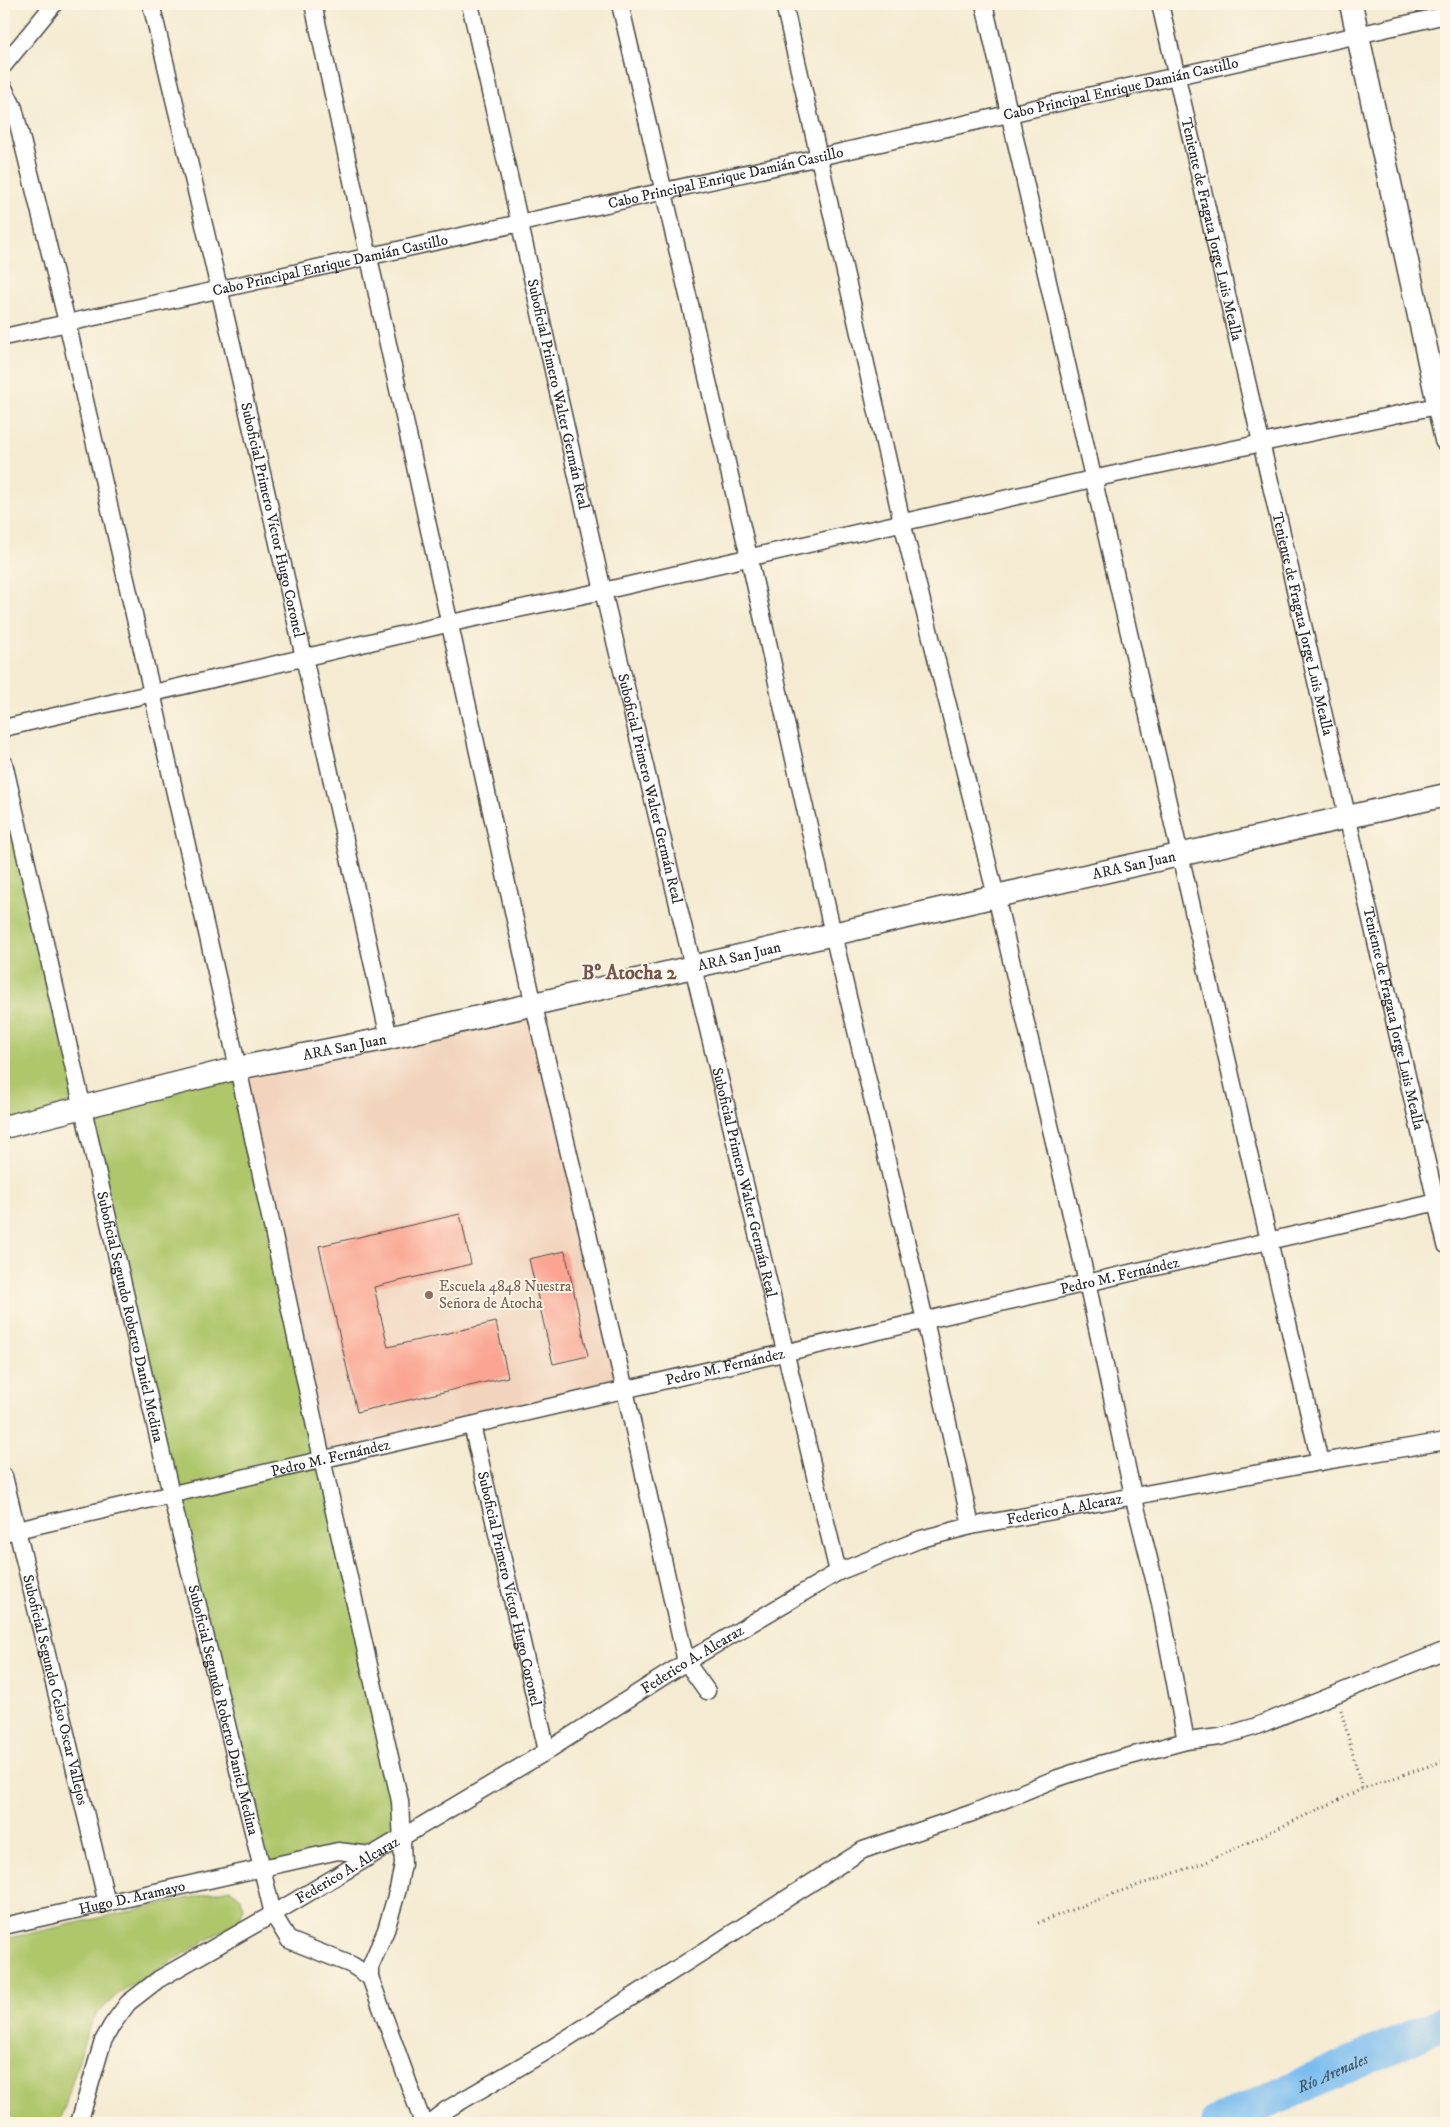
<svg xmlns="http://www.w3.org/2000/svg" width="1450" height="2127" font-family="'IM FELL DW Pica',serif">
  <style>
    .built { fill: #f2d4be }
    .green { fill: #afc66b; stroke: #6d784b }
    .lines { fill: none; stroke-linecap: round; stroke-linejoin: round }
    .river { stroke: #7bbdf0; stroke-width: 35 }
    .building { fill: #faa491 }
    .street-casing { stroke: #494844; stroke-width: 19 }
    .secondary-casing { stroke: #494844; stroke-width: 25 }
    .path { stroke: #494844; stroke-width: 3; stroke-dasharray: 1 4; stroke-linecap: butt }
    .street { stroke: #fff; stroke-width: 16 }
    .secondary { stroke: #fff; stroke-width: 22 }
    .education-dot { fill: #8d6e63; stroke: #fcf5e5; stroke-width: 2 }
    .labels { text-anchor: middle; stroke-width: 4; stroke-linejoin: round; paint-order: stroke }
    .street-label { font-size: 15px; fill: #2b2b2b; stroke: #fcf5e5 }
    .education-label { font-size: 15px; fill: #785e54; stroke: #fcf5e5; text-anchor: start }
    .water-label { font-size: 16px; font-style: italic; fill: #435766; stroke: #fcf5e5 }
    .district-label { font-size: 20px; font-weight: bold; fill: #73554f; stroke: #fcf5e5 }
  </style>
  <rect width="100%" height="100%" fill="#fcf5e5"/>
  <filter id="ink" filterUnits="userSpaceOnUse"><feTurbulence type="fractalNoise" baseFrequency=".02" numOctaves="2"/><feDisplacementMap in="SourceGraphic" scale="10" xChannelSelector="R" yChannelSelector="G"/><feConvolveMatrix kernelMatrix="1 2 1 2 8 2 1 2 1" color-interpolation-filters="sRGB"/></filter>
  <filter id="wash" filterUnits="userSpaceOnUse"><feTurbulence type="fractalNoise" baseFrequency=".0096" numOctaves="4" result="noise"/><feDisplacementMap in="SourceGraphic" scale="20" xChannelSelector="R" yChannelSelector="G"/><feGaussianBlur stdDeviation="1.12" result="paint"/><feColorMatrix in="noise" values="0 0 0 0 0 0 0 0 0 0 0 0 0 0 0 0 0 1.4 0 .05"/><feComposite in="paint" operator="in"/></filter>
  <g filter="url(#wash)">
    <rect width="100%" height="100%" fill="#f5ebd2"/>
    <path class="built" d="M531,1010L624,1389L324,1456L244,1071Z"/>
    <path class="green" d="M4,772L82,1105L4,1125Z
      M238,1068L401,1837L371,1855L261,1867L84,1107Z
      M230,1889L241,1898L243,1909L240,1920L119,1993L95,2016L87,2033L60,2123H4V1939Z"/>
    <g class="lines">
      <path class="river" id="s1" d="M1218,2123L1446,2022"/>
    </g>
    <g id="blocks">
      <path class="building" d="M460,1214L471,1264L374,1287L388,1347L496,1322L508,1377L357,1412L319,1246Z
        M565,1251L588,1356L553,1364L529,1259Z"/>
    </g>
  </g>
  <g filter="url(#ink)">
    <use href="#blocks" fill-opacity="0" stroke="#494844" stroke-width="1"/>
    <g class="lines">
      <defs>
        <g id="street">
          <path id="s2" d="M151,4C235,348 313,693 389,1038"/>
          <path d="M313,4L534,1006L625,1390L686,1662L707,1691"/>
          <path id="s3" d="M470,4L603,591L838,1572"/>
          <path d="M620,4L749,557L833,934L925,1320L971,1526"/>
          <path d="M784,4L902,522L996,896L1087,1282L1133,1495L1160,1603L1186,1741"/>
          <path d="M984,4L1320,1462"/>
          <path id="s4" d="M1160,4L1446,1245"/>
          <path d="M4,65L54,4"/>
          <path d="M4,88L14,108L67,322L238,1068L322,1459L400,1801L403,1864L398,1889L386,1930L370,1967V1977L423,2123"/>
          <path id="s5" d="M4,337L819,157L1446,15"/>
          <path d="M4,728L451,623L603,591L1092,479L1446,404"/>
          <path id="s6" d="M4,763L171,1494L273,1914L289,1940L352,1965L370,1977"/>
          <path id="s7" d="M472,1425L547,1751"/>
          <path id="s8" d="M4,1476L107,1903"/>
          <path id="s9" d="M4,1533L1446,1200"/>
          <path id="s10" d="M4,1926L338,1851L371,1855"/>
          <path id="s11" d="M79,2123L103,2041L112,2025L128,2003L159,1979L273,1914L547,1751L686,1662L838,1572L921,1539L971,1526L1320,1462L1446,1441"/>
          <path d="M429,2123L446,2110L547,2051L863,1850L972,1813L1055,1779L1097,1765L1186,1741L1220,1737L1254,1727L1446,1650"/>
        </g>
        <g id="secondary">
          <path d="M1351,4L1446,440"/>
          <path id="s12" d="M4,1127L238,1068L389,1038L996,896L1446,795"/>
        </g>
      </defs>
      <use href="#street" class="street-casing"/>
      <use href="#secondary" class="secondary-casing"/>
      <path class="path" d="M1341,1710L1362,1789
        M1038,1923L1115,1893L1204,1863L1362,1789L1446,1760"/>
      <use href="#street" class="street"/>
      <use href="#secondary" class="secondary"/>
    </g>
  </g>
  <circle class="education-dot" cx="429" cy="1295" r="5"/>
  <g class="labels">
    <g class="street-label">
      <text dy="5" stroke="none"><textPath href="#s5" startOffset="1144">Cabo Principal Enrique Damián Castillo</textPath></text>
      <text dy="5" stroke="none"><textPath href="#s5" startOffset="739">Cabo Principal Enrique Damián Castillo</textPath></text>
      <text dy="5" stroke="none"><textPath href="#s4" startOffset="231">Teniente de Fragata Jorge Luis Mealla</textPath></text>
      <text dy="5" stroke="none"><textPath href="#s5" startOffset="334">Cabo Principal Enrique Damián Castillo</textPath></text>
      <text dy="5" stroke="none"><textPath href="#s3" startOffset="400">Suboficial Primero Walter Germán Real</textPath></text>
      <text dy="5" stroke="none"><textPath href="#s2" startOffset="530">Suboficial Primero Víctor Hugo Coronel</textPath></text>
      <text dy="5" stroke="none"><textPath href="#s4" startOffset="636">Teniente de Fragata Jorge Luis Mealla</textPath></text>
      <text dy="5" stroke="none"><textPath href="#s3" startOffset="805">Suboficial Primero Walter Germán Real</textPath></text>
      <text dy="5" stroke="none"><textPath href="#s12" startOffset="1160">ARA San Juan</textPath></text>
      <text dy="5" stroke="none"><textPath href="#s12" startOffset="755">ARA San Juan</textPath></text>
      <text dy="5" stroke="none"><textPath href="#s4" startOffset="1041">Teniente de Fragata Jorge Luis Mealla</textPath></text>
      <text dy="5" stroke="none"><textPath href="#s12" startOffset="350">ARA San Juan</textPath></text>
      <text dy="5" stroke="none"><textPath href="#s3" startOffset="1210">Suboficial Primero Walter Germán Real</textPath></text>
      <text dy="5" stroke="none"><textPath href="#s9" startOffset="1145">Pedro M. Fernández</textPath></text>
      <text dy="5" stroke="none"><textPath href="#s6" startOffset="568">Suboficial Segundo Roberto Daniel Medina</textPath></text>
      <text dy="5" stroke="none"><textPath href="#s9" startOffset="740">Pedro M. Fernández</textPath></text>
      <text dy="5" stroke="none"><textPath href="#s9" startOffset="335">Pedro M. Fernández</textPath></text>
      <text dy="5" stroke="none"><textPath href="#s11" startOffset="1198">Federico A. Alcaraz</textPath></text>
      <text dy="5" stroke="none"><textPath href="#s7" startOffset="168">Suboficial Primero Víctor Hugo Coronel</textPath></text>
      <text dy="5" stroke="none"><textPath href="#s11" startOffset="792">Federico A. Alcaraz</textPath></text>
      <text dy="5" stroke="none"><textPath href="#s8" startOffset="220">Suboficial Segundo Celso Oscar Vallejos</textPath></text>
      <text dy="5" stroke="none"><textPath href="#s6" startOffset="972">Suboficial Segundo Roberto Daniel Medina</textPath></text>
      <text dy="5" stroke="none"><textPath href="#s11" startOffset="388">Federico A. Alcaraz</textPath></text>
      <text dy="5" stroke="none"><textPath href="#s10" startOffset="131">Hugo D. Aramayo</textPath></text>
    </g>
    <g class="education-label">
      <text x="439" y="1291">Escuela 4848 Nuestra<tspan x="439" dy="17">Señora de Atocha</tspan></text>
    </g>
    <g class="water-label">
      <text dy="6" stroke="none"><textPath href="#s1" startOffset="125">Río Arenales</textPath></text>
    </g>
    <g class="district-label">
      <text x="629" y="979">Bº Atocha 2</text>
    </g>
  </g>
  <rect width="1450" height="2127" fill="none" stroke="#fcf5e5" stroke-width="20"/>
</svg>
